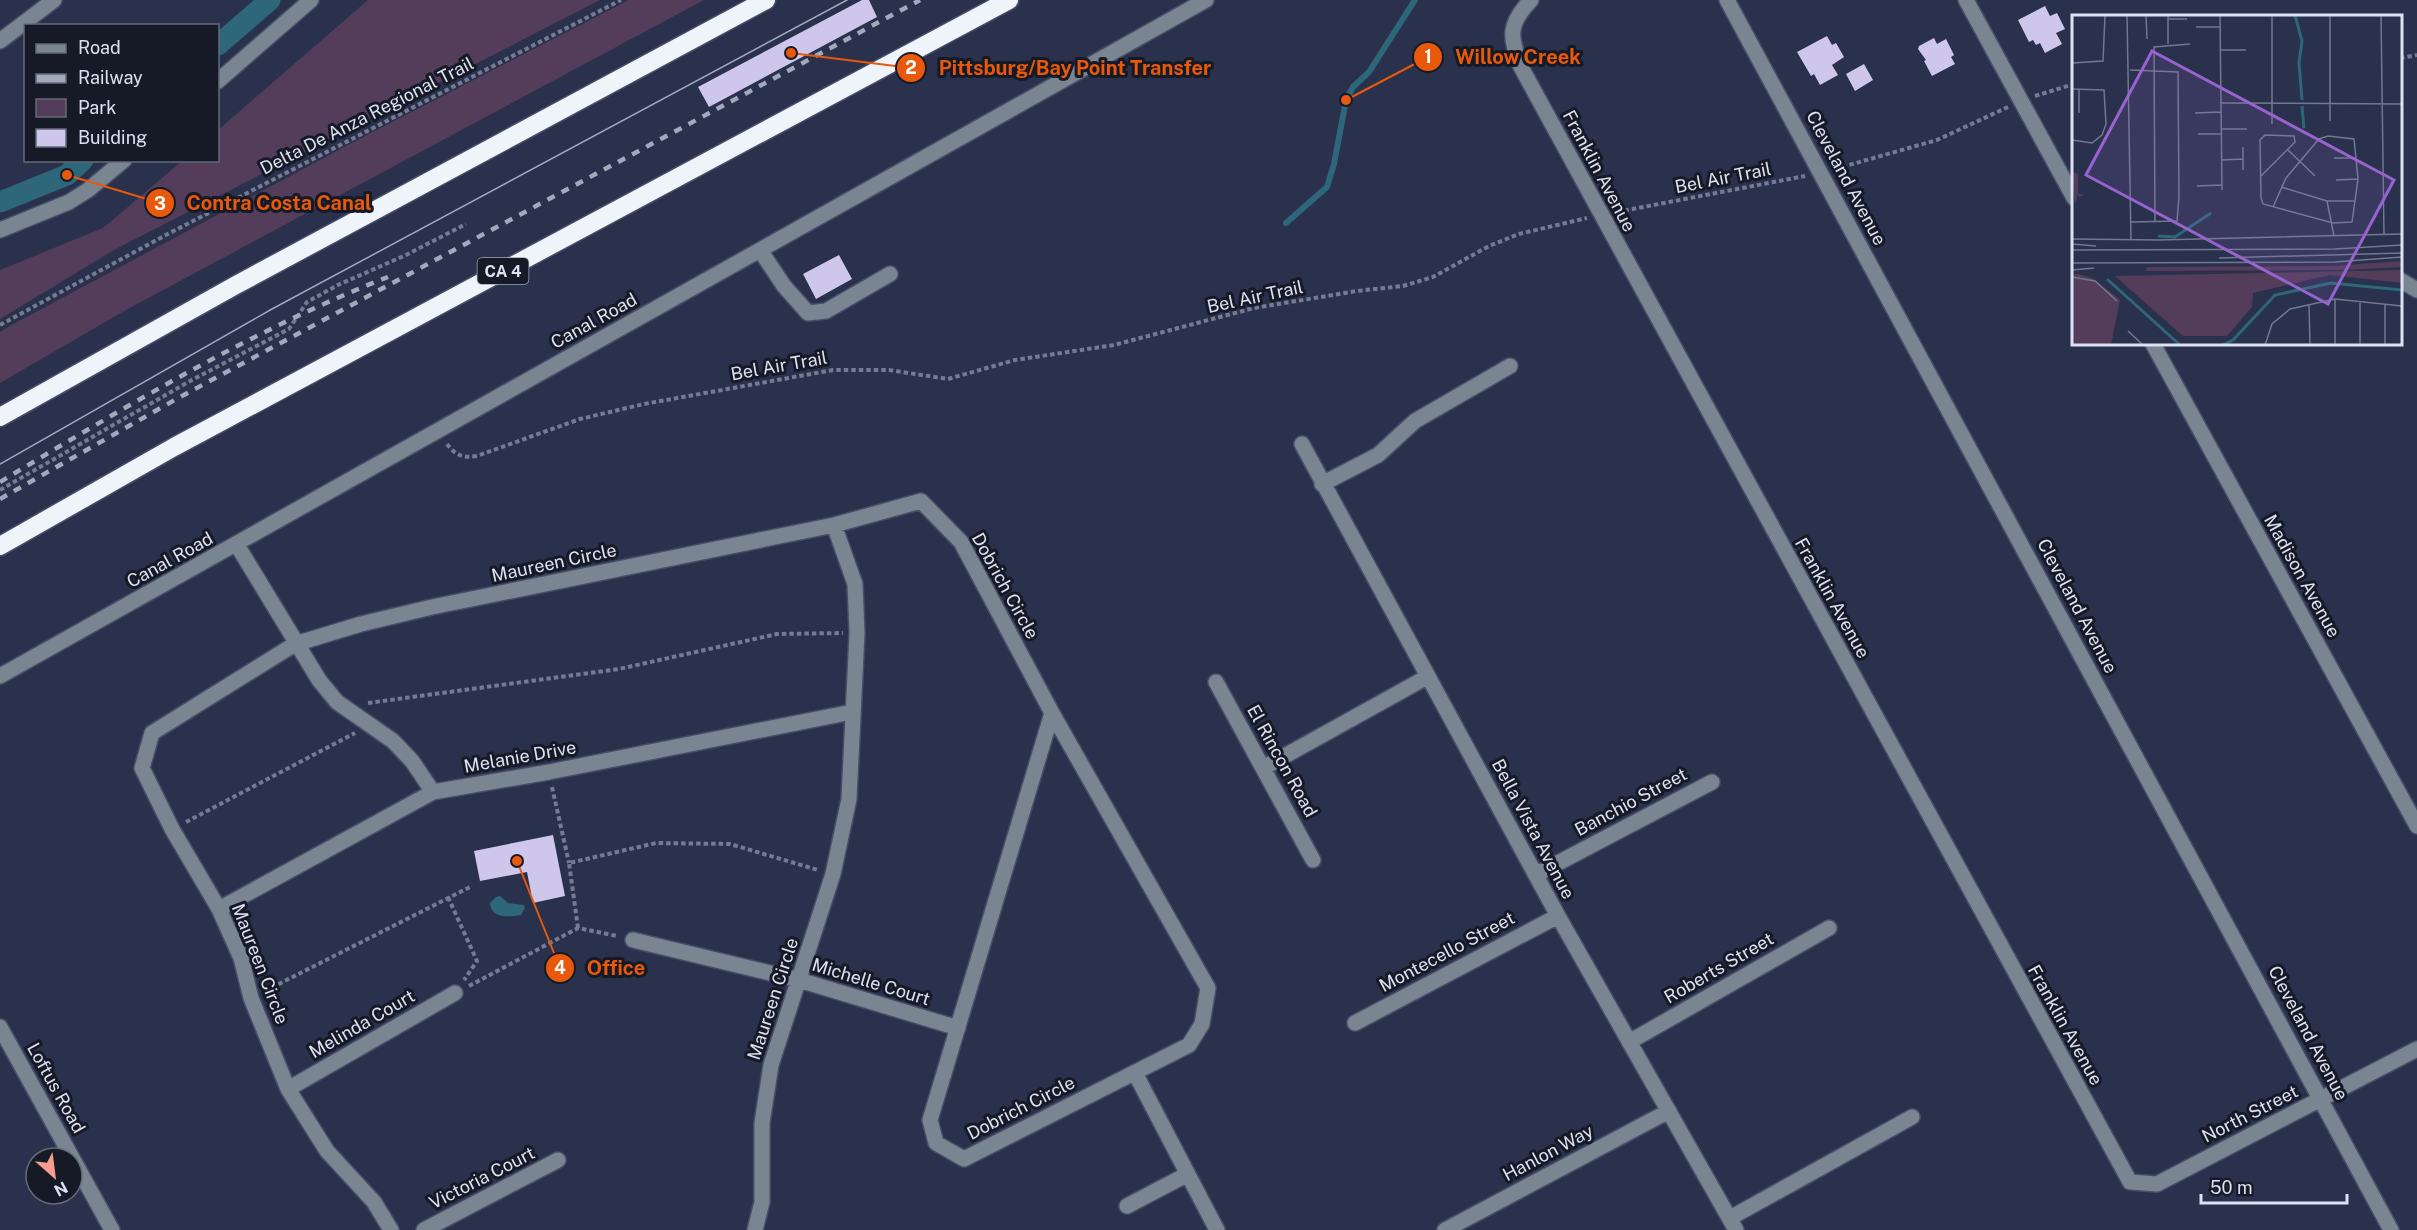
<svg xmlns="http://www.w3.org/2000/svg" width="2417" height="1230" font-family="'Public Sans',sans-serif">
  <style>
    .green { fill: #533d5a }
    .water { fill: #2e6779 }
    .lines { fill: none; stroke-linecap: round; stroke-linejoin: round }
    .stream { stroke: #2e6779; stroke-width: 6 }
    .canal { stroke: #2e6779; stroke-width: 21 }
    .building { fill: #cec7eb }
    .minor-casing { stroke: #464d67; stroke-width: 18 }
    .highway-casing { stroke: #464d67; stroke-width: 21 }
    .path { stroke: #747b92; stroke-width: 4; stroke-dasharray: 4.5 3; stroke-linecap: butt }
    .minor { stroke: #798590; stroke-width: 15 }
    .highway { stroke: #eef4fa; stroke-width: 18 }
    .tram { stroke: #a2a9bd; stroke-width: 1.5 }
    .rail { stroke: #a2a9bd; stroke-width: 4.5; stroke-dasharray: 8 8; stroke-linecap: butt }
    .labels { text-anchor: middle; stroke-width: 6; stroke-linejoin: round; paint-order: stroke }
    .shield { fill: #161a26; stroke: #a1a6b6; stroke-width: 1.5 }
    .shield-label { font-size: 16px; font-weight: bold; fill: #dce2f3 }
    .street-label { font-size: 18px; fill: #dce2f3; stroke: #161a26 }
    .inset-river { fill: none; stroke: #2e6779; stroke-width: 3 }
    .inset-road { fill: none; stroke: #71788f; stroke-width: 1.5 }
    .view { fill: #9863cf; fill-opacity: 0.15; stroke: #9863cf; stroke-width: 3 }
    .inset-edge { fill: none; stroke: #dce2f3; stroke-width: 3 }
    .leader { fill: none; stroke: #e8590c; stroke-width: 2 }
    .callout-dot { fill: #e8590c; stroke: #161a26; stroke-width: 2 }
    .mark-label { font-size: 18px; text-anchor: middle; font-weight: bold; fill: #fff }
    .callout-label { font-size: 20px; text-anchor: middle; font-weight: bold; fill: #e8590c; stroke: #161a26; stroke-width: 6; stroke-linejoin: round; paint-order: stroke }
  </style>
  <rect width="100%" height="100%" fill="#29314c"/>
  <path class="green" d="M368,0H600L114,250L0,319V270L103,228L182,161L218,160V130Z
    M629,0H704L126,310L0,383V332L6,328L361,138Z"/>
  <path class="water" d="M500,896L508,903L524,905L525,908L521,915C509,917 491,919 490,903L496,897Z"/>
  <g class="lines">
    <path class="stream" d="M1286,223L1327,187L1334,164L1346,100L1353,87L1369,72L1415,0"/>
    <path class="canal" d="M218,45L270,0
      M0,202L67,175L83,160"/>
  </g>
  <path class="building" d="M862,0H869L877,17L709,107L698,87Z
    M2045,6L2050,16L2057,13L2065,29L2056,33L2062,44L2045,53L2040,43L2036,45L2033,40L2029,42L2018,20Z
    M1827,36L1832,45L1836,43L1844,57L1832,65L1838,75L1820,85L1814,74L1811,76L1797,52Z
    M1934,38L1937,44L1946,39L1954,55L1951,57L1955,64L1932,76L1924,61L1926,60L1918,49L1919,46Z
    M1864,64L1873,80L1855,91L1846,74Z
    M839,255L852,279L816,299L803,274Z
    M553,835L565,896L533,903L527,872L480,881L474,851Z"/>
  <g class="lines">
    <defs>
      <path id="minor" d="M1531,0C1507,25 1510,37 1521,67L2130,1182L2157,1184L2417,1049
        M1727,0L2391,1230
        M1966,0L2074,198
        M0,41L54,0
        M218,81L311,0
        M0,230L69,202L88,190L124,160
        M760,250L784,286L808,313L826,311L890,274
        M2400,280L2417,290
        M2153,344L2417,826
        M1302,444L1558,916L1736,1230
        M1322,484L1378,455L1415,421L1510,366
        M237,545L319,680L337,702L393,741L412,761L433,792
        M0,676L1206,0
        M1216,682L1313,860
        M1263,768L1427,677
        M1537,874L1712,782
        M219,909L433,792L549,772L852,712
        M633,940L799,980L958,1028
        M1355,1023L1558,916
        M0,1027L112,1230
        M1629,1042L1829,928
        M1135,1073L1217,1230
        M288,1089L455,993
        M1127,1206L1188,1174
        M1730,1218L1912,1117
        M391,1230L374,1202L327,1151L288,1089L251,998L241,958L219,909L172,829L142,768L152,733L295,644L361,624L432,607L834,525L921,501L961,542L1052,713L1208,988L1202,1024L1189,1045L964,1159L936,1143L930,1120L1052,713
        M424,1230L558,1160
        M755,1230L762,1202V1123L771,1065L833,874L849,799L857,633L855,584L834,525
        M1445,1230L1669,1111"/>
      <path id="highway" d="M0,417L236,285L766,0
        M0,546L174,447L1009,0"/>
    </defs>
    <use href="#minor" class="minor-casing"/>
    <use href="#highway" class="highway-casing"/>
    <path class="path" d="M2400,58L2417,55
      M2035,96L2074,84
      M1835,169L1937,140L2008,107
      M1617,212L1805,176
      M0,325L164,236L621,0
      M447,444C456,456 463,458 477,456L580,419L644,404L833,370H889L948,379L1015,360L1114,345L1254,308L1357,291L1403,286L1433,277L1489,246L1519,234L1587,218
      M0,490L190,381L289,329L307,302L338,285L406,255L466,224
      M368,703L619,669L777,634L843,633
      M552,787L569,863
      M186,822L355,733
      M448,897L477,961L464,980
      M578,928L569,863L656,843L730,844L818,870
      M469,986L578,928L617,936
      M265,991L470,887"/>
    <use href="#minor" class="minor"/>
    <use href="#highway" class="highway"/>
    <path class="tram" d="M0,464L272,309L847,0"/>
    <path class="rail" d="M0,482C125,407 252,330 388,277
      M0,499L180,397L920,0"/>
  </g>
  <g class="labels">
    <rect class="shield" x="477.5" y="258" width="51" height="26" rx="4.5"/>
    <g class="shield-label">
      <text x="503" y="277">CA 4</text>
    </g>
    <g class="street-label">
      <text transform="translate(367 116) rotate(-27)" y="6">Delta De Anza Regional Trail</text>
      <text transform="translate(1599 171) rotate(62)" y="6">Franklin Avenue</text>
      <text transform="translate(1723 178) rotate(-11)" y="6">Bel Air Trail</text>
      <text transform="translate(1846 178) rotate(62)" y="6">Cleveland Avenue</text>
      <text transform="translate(1255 297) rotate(-12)" y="6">Bel Air Trail</text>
      <text transform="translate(594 321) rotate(-29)" y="6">Canal Road</text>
      <text transform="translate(779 366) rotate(-10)" y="6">Bel Air Trail</text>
      <text transform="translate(170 560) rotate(-29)" y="6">Canal Road</text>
      <text transform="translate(554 563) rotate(-12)" y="6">Maureen Circle</text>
      <text transform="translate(2302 576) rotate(61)" y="6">Madison Avenue</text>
      <text transform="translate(1005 586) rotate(61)" y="6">Dobrich Circle</text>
      <text transform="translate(1832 598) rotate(61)" y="6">Franklin Avenue</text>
      <text transform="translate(2077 606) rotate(62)" y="6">Cleveland Avenue</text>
      <text transform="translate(520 757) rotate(-10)" y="6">Melanie Drive</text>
      <text transform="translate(1282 761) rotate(61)" y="6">El Rincon Road</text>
      <text transform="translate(1631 802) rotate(-28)" y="6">Banchio Street</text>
      <text transform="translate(1533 829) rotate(62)" y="6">Bella Vista Avenue</text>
      <text transform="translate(1447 952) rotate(-28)" y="6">Montecello Street</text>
      <text transform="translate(260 964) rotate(69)" y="6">Maureen Circle</text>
      <text transform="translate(1719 968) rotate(-30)" y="6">Roberts Street</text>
      <text transform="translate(871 982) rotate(17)" y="6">Michelle Court</text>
      <text transform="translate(773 999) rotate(-72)" y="6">Maureen Circle</text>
      <text transform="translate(362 1024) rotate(-30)" y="6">Melinda Court</text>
      <text transform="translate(2065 1025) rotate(61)" y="6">Franklin Avenue</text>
      <text transform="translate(2308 1033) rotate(62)" y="6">Cleveland Avenue</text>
      <text transform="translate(56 1088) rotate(61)" y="6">Loftus Road</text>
      <text transform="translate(1021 1108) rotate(-27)" y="6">Dobrich Circle</text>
      <text transform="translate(2250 1114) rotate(-27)" y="6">North Street</text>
      <text transform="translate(1548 1153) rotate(-28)" y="6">Hanlon Way</text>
      <text transform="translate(482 1178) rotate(-27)" y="6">Victoria Court</text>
    </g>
  </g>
  <g transform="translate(2072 15)">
    <rect width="330" height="330" fill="#29314c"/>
    <path d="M0,157L6,159V178L13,180L7,182L6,179L3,190ZM330,246V252L273,255L74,256L75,252L260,251ZM330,255V268L258,260L181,278L180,292L155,321H111L43,261ZM7,259L22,264L48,285L39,330H0V260Z" fill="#533d5a"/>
    <path class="inset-river" d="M223,0L230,26L227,48L230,85M230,91L232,113M86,221L103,222L139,198M35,264L108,330M151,330L161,325L203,280L259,268L330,275"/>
    <path class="inset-road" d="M55,0L59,225M74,0L75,24M148,0L150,175M309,0L312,220M96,4H115M124,12H148M96,29V0M148,35H174M0,48L31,46L33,0M58,55L106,57L107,182L105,206L59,207M0,74L32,75L34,109L30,120L20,128L0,125M148,88L330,89M7,98V74M123,98L149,97M258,106V0M200,109V0M149,114H175M126,119H149M171,132V155M215,134L243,161M262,143H283M149,145L171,144M189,161L223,127L222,121L193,120L188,125L189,183L191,189L261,208L280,207L286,164L282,124L256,121L247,124L214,163L201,192M264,165L286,164M125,171L150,170M209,172L255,186H283M255,186L262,221M83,207L82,32L118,29M0,224L87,225L330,219M0,229L24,231M0,235L263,234L330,230M147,243L330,238M0,248L263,247L330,242M0,255L22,253M0,262L23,266L45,286M237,289L238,330M56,316L71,330M193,330L200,309L218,294L263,284L330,291M263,330V284M288,330V286M313,330V289"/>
    <path class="view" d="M80,36L322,165L256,289L14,160Z"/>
    <rect width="330" height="330" class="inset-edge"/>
  </g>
  <path class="leader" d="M1346 100L1428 57M791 53L911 68M67 175L160 203M517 861L560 968"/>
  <g class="callout-dot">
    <circle cx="1346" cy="100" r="6"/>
    <circle cx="791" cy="53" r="6"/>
    <circle cx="67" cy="175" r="6"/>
    <circle cx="517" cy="861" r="6"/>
    <circle cx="1428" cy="57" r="15"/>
    <circle cx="911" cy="68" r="15"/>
    <circle cx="160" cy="203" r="15"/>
    <circle cx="560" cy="968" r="15"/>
  </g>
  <g class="mark-label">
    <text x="1428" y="63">1</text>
    <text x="911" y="74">2</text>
    <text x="160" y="210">3</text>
    <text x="560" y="974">4</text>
  </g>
  <g class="callout-label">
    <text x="1518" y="64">Willow Creek</text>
    <text x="1075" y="75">Pittsburg/Bay Point Transfer</text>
    <text x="279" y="210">Contra Costa Canal</text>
    <text x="616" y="975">Office</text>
  </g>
  <rect x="24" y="24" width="195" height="138" fill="#161a26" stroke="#656a78" stroke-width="1.5"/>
  <rect x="36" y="44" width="30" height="9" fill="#798590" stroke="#656a78" stroke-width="1.5"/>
  <text x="78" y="54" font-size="18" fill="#dce2f3">Road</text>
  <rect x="36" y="74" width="30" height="9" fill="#a2a9bd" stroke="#656a78" stroke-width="1.5"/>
  <text x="78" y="84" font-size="18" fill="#dce2f3">Railway</text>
  <rect x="36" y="99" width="30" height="18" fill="#533d5a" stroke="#656a78" stroke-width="1.5"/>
  <text x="78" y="114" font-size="18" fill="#dce2f3">Park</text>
  <rect x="36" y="129" width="30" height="18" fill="#cec7eb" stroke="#656a78" stroke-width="1.5"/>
  <text x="78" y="144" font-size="18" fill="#dce2f3">Building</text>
  <g transform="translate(54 1176) rotate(152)"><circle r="28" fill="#161a26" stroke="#656a78" stroke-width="1.5"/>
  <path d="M0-4.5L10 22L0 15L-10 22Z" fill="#f59d8f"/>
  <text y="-9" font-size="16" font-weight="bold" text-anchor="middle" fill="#dce2f3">N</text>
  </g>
  <path d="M2201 1194v9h146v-9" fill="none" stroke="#dce2f3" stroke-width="3"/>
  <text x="2210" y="1194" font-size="18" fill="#dce2f3" stroke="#161a26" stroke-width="4.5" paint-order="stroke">50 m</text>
</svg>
